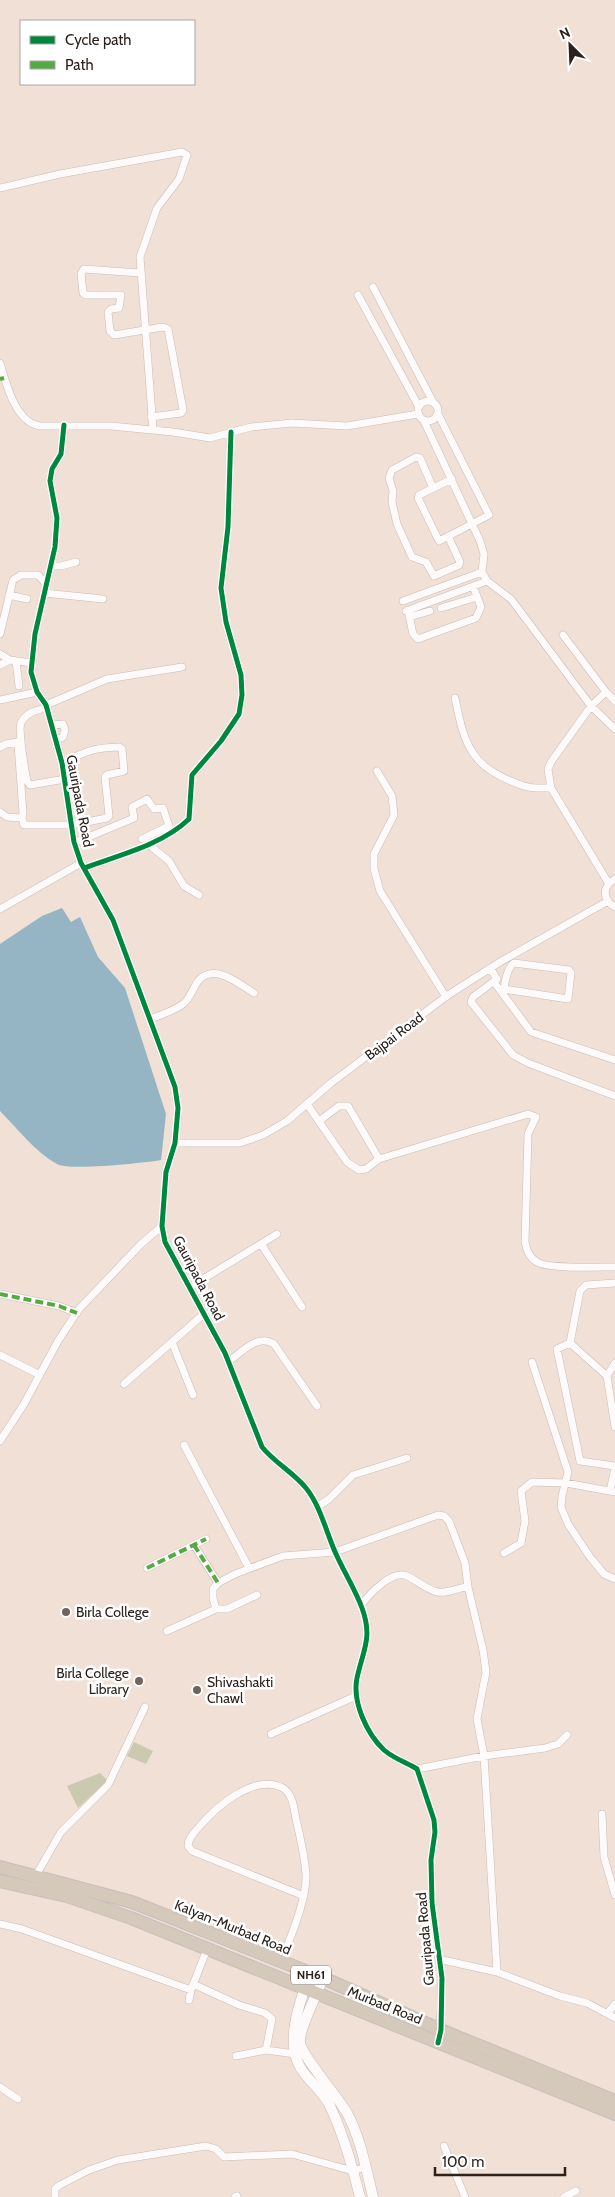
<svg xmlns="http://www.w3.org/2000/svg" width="615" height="2197" font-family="Cabin,sans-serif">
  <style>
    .green { fill: #ccc9b1 }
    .water { fill: #95b5c4 }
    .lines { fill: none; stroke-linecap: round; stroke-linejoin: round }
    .street-casing { stroke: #c9bdb6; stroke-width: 8 }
    .secondary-casing { stroke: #c9bdb6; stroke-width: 11 }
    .highway-casing { stroke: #c7bfbb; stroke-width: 14 }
    .street { stroke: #fdfaf9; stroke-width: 7 }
    .secondary { stroke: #fdfaf9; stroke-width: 10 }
    .highway { stroke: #d5c9bc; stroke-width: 12 }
    .quiet { stroke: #54aa43; stroke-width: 4; stroke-dasharray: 8 4; stroke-linecap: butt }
    .cycleway-casing { stroke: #fff; stroke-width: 8 }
    .cycleway { stroke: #00873e; stroke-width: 5 }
    .poi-dot { fill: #71645c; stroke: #fff; stroke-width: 2 }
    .labels { text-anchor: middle; stroke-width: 5; stroke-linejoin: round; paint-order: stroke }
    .shield { fill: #fff; stroke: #6b645f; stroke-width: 1 }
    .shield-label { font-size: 12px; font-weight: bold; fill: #2c211b }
    .street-label { font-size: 14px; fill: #2c211b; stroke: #fff }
    .poi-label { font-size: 14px; fill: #2c211b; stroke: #fff; text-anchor: start }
  </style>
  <rect width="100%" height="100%" fill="#f0e0d6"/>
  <path class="green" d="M134,1742L153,1751L146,1764L127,1756Z
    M100,1773L107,1780L105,1783L78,1808L67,1786Z"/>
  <path class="water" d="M62,908L71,922L80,917L98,957L125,988L166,1114L161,1160C143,1163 69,1171 57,1164C35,1152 18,1129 0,1111V944L42,916Z"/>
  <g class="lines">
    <defs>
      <path id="street" d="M0,188L60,174L182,152L187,155L179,179L157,208L140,257L153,429
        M140,273L84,269L81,273L83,293L86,295H121L119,308L111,309L108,312L110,331L114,335L163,327L168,329L183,410L181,413L151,417
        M373,287L433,402
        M358,295L419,407
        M0,363C6,383 15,422 40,426H111L173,432L210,438L251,427L292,423L347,426L418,414
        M418 411a10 10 0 1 1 20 0a10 10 0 1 1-20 0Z
        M438,414L489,515L439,541L418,498L419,495L452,479
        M424,421L480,541L484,554L482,572L487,581L511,599L591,706L615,729
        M64,425L61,454L52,469L50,481L57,518L55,547L35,634L31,672L37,692L46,705L62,763L74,842L81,863L113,920L175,1087L178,1108L175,1143L166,1172L162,1226L165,1242L225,1353L262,1447C275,1463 293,1472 306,1488C321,1507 326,1532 336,1554C344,1572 355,1589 362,1608C373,1638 363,1650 357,1678C352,1702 367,1734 384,1750C393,1758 407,1763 417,1769L434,1820L435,1832L431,1860L432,1903L442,1978L440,2032
        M433,488L420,458L416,457L392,470L389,478L393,491L392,502L397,524L412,557L426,562L434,576L459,565L460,562L448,536
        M52,566H61L76,562
        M44,593L103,599
        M9,595L27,599
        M403,601L482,572
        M441,608L477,597
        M408,610L413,634L418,639L476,618L481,607L473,586
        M406,611L487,581
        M409,617L430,611
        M0,634L13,580L21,575H38L46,584
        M563,635L606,692L615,701
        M0,654L10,660
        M16,661L19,686
        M0,665L10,660L32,663
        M455,698C459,716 462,737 473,753C483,769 506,780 524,786C532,789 542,788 551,788L609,884
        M0,700L37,692
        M46,705L107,679L182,667
        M47,708C37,710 26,712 21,723C18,730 25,771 27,781L30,785L65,779
        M52,725L63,724L65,730L63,737L56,740
        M0,747L6,744L17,742L18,744L23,813L22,818
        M377,771L392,796L394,815L374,854V869L380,891L446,997
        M551,788L548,769L551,762L591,706L606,692
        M0,812L7,817L22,818L24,825H71L107,818L109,816L105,777L107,775L124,771L122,749L119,747C93,748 86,751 62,763
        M74,843L134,818L132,807L147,799L154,809L163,808L169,826L142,839
        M148,844L169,861L184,886L199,895
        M84,868C119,855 162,845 189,819L192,775L221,741L239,714L242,695L241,675L226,622L221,588L228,527L231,432
        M615,879C602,886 602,900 615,907
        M0,909L81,863
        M490,968L497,979L473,997L471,1002L513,1055L528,1063L615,1096
        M494,982L531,1032L615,1060
        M503,994C505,984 506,969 514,963L569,970L571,973L568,999L504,989
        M150,1019C160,1015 174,1011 183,1004C190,999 193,988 198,981C214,962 239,984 254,993
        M307,1104L347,1162L359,1170L366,1169L379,1159L528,1114L536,1117L528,1134L525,1242C527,1251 529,1257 537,1262C547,1269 600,1267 615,1267
        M319,1121L339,1106H348L379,1159
        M175,1143H240L263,1135L287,1121L331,1083L448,995L500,962L608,901
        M261,1244L302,1307
        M190,1287L277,1234
        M0,1294L59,1306L77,1313
        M172,1342L193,1395
        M570,1343L580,1291L586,1285L615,1283
        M0,1355L40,1375
        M228,1362C242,1352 258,1333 274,1344L317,1406
        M532,1362L568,1472L562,1496L561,1507L568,1524L590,1557L604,1574L615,1579
        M615,1363L607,1376L615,1427
        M607,1376L570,1343L557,1349L580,1461L615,1466
        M124,1384L205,1313
        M0,1441L24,1404L58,1341L79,1309L141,1244L162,1226
        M184,1445L249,1568
        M610,1491L615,1468
        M317,1507L329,1499L353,1475L407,1458
        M194,1545L218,1583
        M504,1553L521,1543L525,1521L521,1491L532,1482L566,1483L615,1492
        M147,1568L206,1539
        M361,1605C369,1595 392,1569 407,1576C418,1581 427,1590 438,1592C449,1594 458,1587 468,1587L483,1650L486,1672L477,1719L484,1756L497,1972
        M216,1609L213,1598V1589L218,1583L235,1574L283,1556L335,1552L438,1515L444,1516L449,1521L465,1563L468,1587
        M167,1631L216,1609H227L257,1595
        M271,1734L356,1696
        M417,1769L484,1756L545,1748L558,1744L567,1735
        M602,1814L604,1857L615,1895
        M35,1877L61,1832L108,1785L145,1707
        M0,1924L22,1929L191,1990
        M438,1959L497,1972L560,1996L587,2003L615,2018
        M280,1963C290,1940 307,1899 306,1875C305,1857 300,1837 296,1819C294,1809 293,1794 283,1788C254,1773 216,1807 199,1827C194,1833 188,1838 188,1846L192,1851L304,1896
        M193,1984L239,2005L265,2013L272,2019L266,2050L236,2056
        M189,2000L191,1990L207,1949
        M608,2013L615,2004
        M266,2050L295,2054
        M0,2087L18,2099
        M444,2146L465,2197
        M55,2197V2189L60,2185L89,2170L118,2160L206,2146L216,2149L224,2157L292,2154L353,2171L366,2167
        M235,2197L237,2196
        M564,2197L576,2191"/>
      <path id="secondary" d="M310,1974C300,2001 285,2040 300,2067C308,2081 323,2091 330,2106C344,2136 352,2166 360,2197
        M323,1978C318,1993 298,2030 300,2043C302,2056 338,2097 347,2113C361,2139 366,2169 373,2197"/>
      <path id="highway" d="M0,1867L132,1902L323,1978L450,2034L615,2101
        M0,1881L67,1896L131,1918L615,2114"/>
    </defs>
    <use href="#street" class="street-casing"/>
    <use href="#secondary" class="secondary-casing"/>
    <use href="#highway" class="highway-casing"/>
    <use href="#street" class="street"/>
    <use href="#secondary" class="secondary"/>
    <use href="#highway" class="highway"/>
    <path class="quiet" d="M0,379L4,378
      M0,1294L59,1306L77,1313
      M194,1545L218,1583
      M147,1568L206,1539"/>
    <defs>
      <path id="cycleway" d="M64,425L61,454L52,469L50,481L57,518L55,547L35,634L31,672L37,692L46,705L62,763L74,842L81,863L113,920L175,1087L178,1108L175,1143L166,1172L162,1226L165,1242L225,1353L262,1447C275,1463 293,1472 306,1488C321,1507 326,1532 336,1554C344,1572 355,1589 362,1608C373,1638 363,1650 357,1678C352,1702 367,1734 384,1750C393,1758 407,1763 417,1769L434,1820L435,1832L431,1860L432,1903L442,1978L441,2030L438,2043
        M84,868C119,855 162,845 189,819L192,775L221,741L239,714L242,695L241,675L226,622L221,588L228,527L231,432"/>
    </defs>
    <use href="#cycleway" class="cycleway-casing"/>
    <use href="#cycleway" class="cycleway"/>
  </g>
  <g class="poi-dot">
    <circle cx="66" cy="1612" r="5"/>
    <circle cx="139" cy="1681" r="5"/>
    <circle cx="197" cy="1690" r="5"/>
  </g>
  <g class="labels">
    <rect class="shield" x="291" y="1965.5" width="40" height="19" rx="4"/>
    <g class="shield-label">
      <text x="311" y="1979">NH61</text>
    </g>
    <g class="street-label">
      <text transform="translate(80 801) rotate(79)" y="5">Gauripada Road</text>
      <text transform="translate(394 1036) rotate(-37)" y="5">Bajpai Road</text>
      <text transform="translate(199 1278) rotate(62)" y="5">Gauripada Road</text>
      <text transform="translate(233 1927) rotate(22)" y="5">Kalyan-Murbad Road</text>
      <text transform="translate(425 1939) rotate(-95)" y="5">Gauripada Road</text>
      <text transform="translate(385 2005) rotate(22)" y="5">Murbad Road</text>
    </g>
    <g class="poi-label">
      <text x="76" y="1617">Birla College</text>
      <text x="129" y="1678" text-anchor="end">Birla College<tspan x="129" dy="16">Library</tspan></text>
      <text x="207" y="1687">Shivashakti<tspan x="207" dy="16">Chawl</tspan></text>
    </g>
  </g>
  <rect x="20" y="20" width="175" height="65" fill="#ffffff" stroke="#aba6a4"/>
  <rect x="30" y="36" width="25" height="8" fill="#00873e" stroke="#aba6a4"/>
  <text x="65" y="45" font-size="15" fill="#2c211b">Cycle path</text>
  <rect x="30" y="61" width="25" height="8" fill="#54aa43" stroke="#aba6a4"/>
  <text x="65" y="70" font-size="15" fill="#2c211b">Path</text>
  <g transform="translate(570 45) rotate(336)" stroke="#ffffff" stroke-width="4" paint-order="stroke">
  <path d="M0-4L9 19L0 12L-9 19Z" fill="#2c211b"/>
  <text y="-8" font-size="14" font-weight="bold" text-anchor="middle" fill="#2c211b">N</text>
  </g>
  <path d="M435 2167v8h130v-8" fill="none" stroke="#2c211b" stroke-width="2.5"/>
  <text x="442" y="2167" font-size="15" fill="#2c211b" stroke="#ffffff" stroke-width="4" paint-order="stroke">100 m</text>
</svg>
